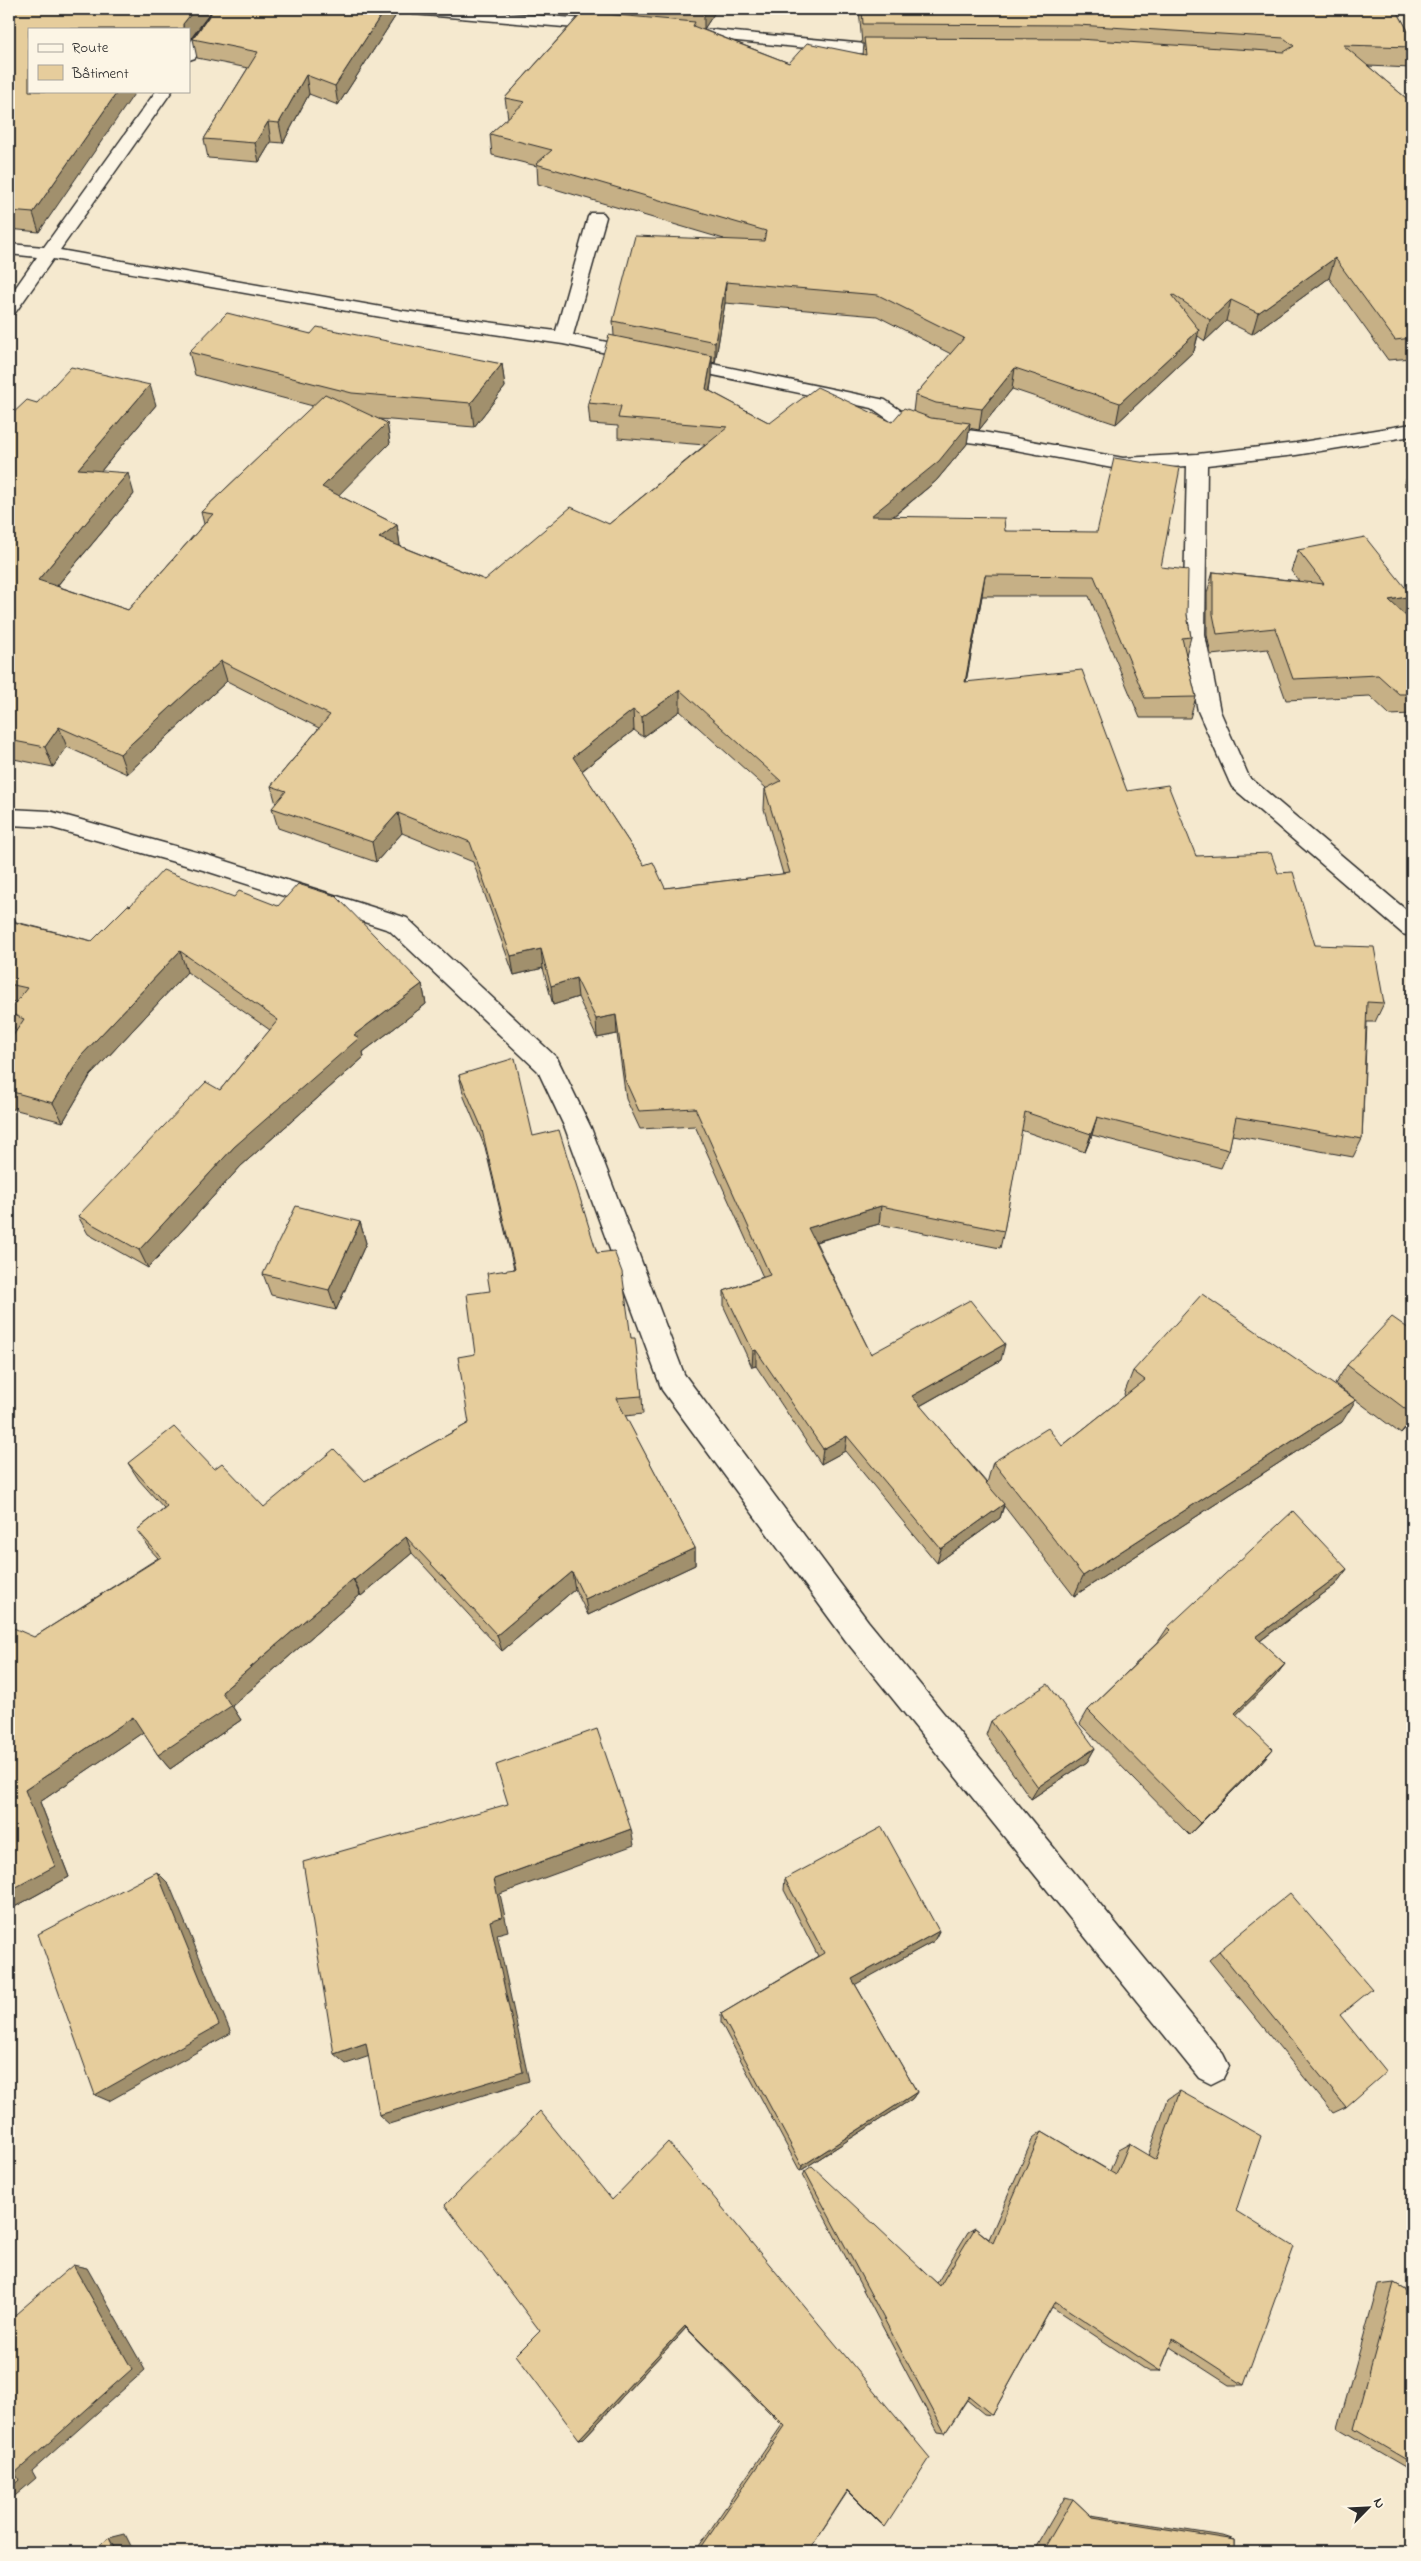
<svg xmlns="http://www.w3.org/2000/svg" width="1421" height="2561" font-family="'Indie Flower',sans-serif">
  <style>
    .lines { fill: none; stroke-linecap: round; stroke-linejoin: round }
    .street-casing { stroke: #2b2b2b; stroke-width: 3 }
    .street { fill: #fcf5e5; fill-rule: evenodd }
    .wall { fill: #c6b086; stroke: #2b2b2b; fill-rule: evenodd }
    .shaded-wall { fill: #a1906d; stroke: #2b2b2b }
    .building { fill: #e6cd9c; stroke: #2b2b2b; fill-rule: evenodd }
  </style>
  <rect width="100%" height="100%" fill="#f5e9cf"/>
  <filter id="ink" filterUnits="userSpaceOnUse"><feTurbulence type="fractalNoise" baseFrequency=".02" numOctaves="2"/><feDisplacementMap in="SourceGraphic" scale="10" xChannelSelector="R" yChannelSelector="G"/><feConvolveMatrix kernelMatrix="1 2 1 2 8 2 1 2 1" color-interpolation-filters="sRGB"/></filter>
  <g filter="url(#ink)">
    <g class="lines">
      <defs>
        <path id="street" d="M214,9H229L195,58L189,60V44Z
          M405,9H463L611,21L619,26L611,31L413,14Z
          M681,27L899,47L907,52L899,57L676,35L673,32Z
          M156,91H172L60,250L404,311L556,331L588,217L591,213H603L606,217L573,335L885,400L909,416L933,426L983,432L1123,458L1197,454L1296,443L1412,424V436L1296,455L1207,465L1205,635L1220,711L1249,777L1412,915V937L1403,934L1232,787L1229,781L1198,711L1183,635L1187,466L1123,470L983,444L929,437L895,424L872,408L563,344L404,321L53,259L15,313L9,314V297L37,257L9,254V244L44,247Z
          M9,809L49,811L207,855L407,918L557,1058L591,1128L684,1374L868,1621L1223,2054L1229,2066L1223,2078L1211,2084L1199,2078L846,1641L662,1390L565,1128L538,1071L389,930L203,870L49,827L9,825Z"/>
      </defs>
      <use href="#street" class="street-casing"/>
      <use href="#street" class="street"/>
    </g>
    <path class="wall" d="M9,9H213L189,41V29H29L39,232L9,229Z
      M214,9H400L338,105L309,94L283,143L271,142L259,162L208,158L204,139L248,68L197,58L193,39Z
      M539,9H717L704,29H702L789,63L863,55L864,44H862L859,9H1396L1412,38V64L1411,68L1368,66L1412,103V358L1388,360L1329,278L1252,334L1226,321L1205,341L1198,336L1194,351L1116,424L1012,389L979,430L969,428L967,444L936,481L894,516L1005,531L1161,567L1187,615L1191,637L1186,655L1196,697L1190,718H1140L1089,596H982L966,682L1127,791L1196,856L1278,873L1315,945L1384,1003L1375,1022H1367L1362,1139L1353,1157L1232,1135L1229,1150L1221,1168L1092,1135L1085,1152L1021,1130L1004,1231L1000,1248L879,1224L816,1242L871,1354L1001,1360L920,1406L987,1483L993,1462L1062,1446L1125,1396L1124,1394L1133,1371L1342,1422L1074,1596L1004,1506L1000,1518L937,1563L845,1451L821,1464L756,1366L752,1367L724,1307V1291L763,1277L695,1126L640,1129L626,1099L617,1034L597,1038L578,997L553,1005L543,968L514,975L473,862L402,833L376,862L278,828L272,808L276,804L271,786L319,728L227,681L127,774L67,747L53,767L9,758V417L37,403L156,405L101,471L134,494L57,586L128,610L204,524L201,512L313,406L195,375L189,352L311,334L502,364L505,387L474,427L379,419L387,423L390,443L338,495L397,525L400,545V546L485,580L609,524L705,445L618,438V426L590,424L588,403L614,336L613,321L724,239L538,184L537,166L492,155L490,134L508,118L505,98L579,16ZM725,303L877,316L951,354L915,395L913,412L892,422L770,423L710,391L712,377V362L715,363ZM680,711L766,788L765,789L764,809L783,874L665,888L644,865L582,771L634,730L643,737Z
      M1412,464V490L1404,485Z
      M1298,550L1412,596L1404,614L1412,622V714L1390,715L1370,696L1286,700L1268,649L1211,655L1207,635V593L1213,572L1299,581L1291,571Z
      M128,905L422,984L426,1004L363,1052L364,1057L241,1166L148,1268L88,1234L78,1216L220,1090L270,1030L187,972L90,1076L63,1122L9,1108V1042L16,1031L9,1016V1011L15,1003L9,1001V908L16,922L92,941Z
      M459,1075L533,1136L597,1253L631,1338L642,1396L643,1414L625,1416L695,1548V1565L588,1615L575,1589L502,1651L412,1553L361,1596L360,1595L232,1706L241,1720L170,1769L158,1755L143,1732L40,1802L69,1877L9,1910L34,1637L158,1558L148,1547L137,1530L164,1508L139,1480L128,1463L214,1469L264,1507L365,1481L469,1423L475,1354L490,1291L514,1269L485,1147L464,1097Z
      M360,1222L366,1243L336,1310L271,1295L263,1274Z
      M1412,1331V1422L1401,1434L1335,1384L1347,1365Z
      M1347,1569L1335,1585L1260,1641L1285,1664L1273,1679L1236,1714L1261,1763L1189,1835L1080,1724L1088,1710L1158,1642L1168,1627Z
      M991,1721L1095,1748L1087,1762L1031,1799L986,1735Z
      M785,1879L939,1931L934,1941L855,1984L917,2092L912,2099L800,2171L721,2023V2014L818,1956L784,1890Z
      M1219,1951L1340,2015L1346,2107L1333,2113L1209,1960Z
      M1180,2091L1236,2211L1244,2385H1229L1170,2347L1160,2371H1148L1052,2307L992,2415L984,2414L967,2400L945,2433L938,2432L803,2176L805,2171L937,2283L968,2232L975,2228L989,2239L1033,2138L1042,2131L1110,2171L1118,2150L1129,2144L1148,2156L1168,2099Z
      M1412,2098V2114L1407,2111Z
      M612,2200L885,2527L879,2522L848,2491L808,2552H695L782,2425L686,2328L584,2438L579,2439L540,2331Z
      M1394,2283L1412,2293V2471L1338,2428L1378,2285Z
      M1065,2497L1073,2499L1090,2515L1223,2536L1235,2540V2552H1033Z"/>
    <path class="shaded-wall" d="M195,9H213L189,41V29H183V24Z
      M385,9H400L338,105L335,86Z
      M705,9H717L704,29V11Z
      M306,75L309,94L283,143L279,123Z
      M118,91H136L39,232L33,213Z
      M268,122L271,142L259,162L255,143Z
      M1335,258L1329,278L1252,334L1258,313Z
      M726,282L725,303L715,363V342Z
      M1231,300L1226,321L1205,341L1210,320Z
      M1199,330L1194,351L1116,424L1120,403Z
      M712,356V377L706,409V389Z
      M502,364L505,387L474,427L471,403Z
      M1015,368L1012,389L979,430L982,409Z
      M150,385L156,405L85,490L78,469Z
      M387,423L390,443L326,508L322,487Z
      M970,423L967,444L936,481L869,536L871,516Z
      M128,473L134,494L45,600L38,580Z
      M397,525L400,545L383,558L379,538Z
      M985,575L982,596L962,702L965,682Z
      M1412,596L1404,617L1389,600Z
      M221,661L227,681L127,774L120,754Z
      M680,690V711L643,737L642,717Z
      M633,710L634,730L575,776L573,757Z
      M59,727L67,747L53,767L45,747Z
      M398,813L402,833L376,862L372,842Z
      M9,908L16,923L9,934Z
      M541,949L543,968L514,975L511,956Z
      M180,951L187,972L90,1076L63,1122L53,1103L81,1056Z
      M576,978L578,997L553,1005L551,986Z
      M422,984L426,1004L363,1052L364,1057L241,1166L148,1268L139,1250L234,1147L354,1035Z
      M616,1015L617,1034L597,1038L596,1019Z
      M1097,1117L1092,1135L1085,1152L1091,1134Z
      M881,1206L879,1224L807,1244L808,1228Z
      M360,1222L366,1243L336,1310L329,1290Z
      M1005,1344L1001,1360L909,1412L912,1396Z
      M756,1350V1366L752,1367L753,1351Z
      M1356,1400L1342,1422L1074,1596L1083,1576Z
      M1412,1419V1422L1401,1434Z
      M847,1436L845,1451L821,1464L823,1449Z
      M1004,1504L1000,1518L937,1563L941,1549Z
      M406,1537L412,1553L361,1596L354,1580Z
      M695,1548V1565L588,1615L585,1599Z
      M1347,1569L1335,1585L1245,1652L1256,1637Z
      M572,1572L575,1589L502,1651L497,1635Z
      M353,1579L360,1595L232,1706L241,1720L170,1769L158,1755L222,1692Z
      M1285,1664L1273,1679L1224,1727L1235,1713Z
      M133,1717L145,1731L40,1802L69,1877L9,1910V1891L25,1790Z
      M1095,1748L1087,1762L1031,1799L1038,1787Z
      M1273,1749L1261,1763L1189,1835L1200,1823Z
      M631,1829L634,1845L500,1894L508,1931L497,1934L529,2081L389,2124L379,2115L490,1921L494,1879Z
      M157,1872L169,1884L231,2033L109,2101L95,2095Z
      M939,1931L934,1941L849,1988L852,1979Z
      M366,2043L376,2054L346,2064L334,2054Z
      M917,2092L912,2099L800,2171L802,2166Z
      M73,2265L87,2268L145,2370L32,2471L36,2478L9,2501V2489L15,2473Z
      M685,2326L686,2328L584,2438L579,2439Z
      M125,2534L134,2552H116L109,2538Z"/>
    <path class="building" d="M9,9H195L183,24V29H29V91H118L33,213L9,211Z
      M214,9H385L335,86L306,75L279,123L268,122L255,143L204,139L258,52L193,39Z
      M682,9H705L704,11Z
      M862,9H1396L1412,38V47L1343,45L1412,103V338L1395,340L1335,258L1258,313L1231,300L1210,320L1174,295L1172,296L1199,330L1120,403L1015,368L982,409L936,403L915,395L964,338L878,295L726,282L715,342L613,321L635,236L764,241L766,231L536,164L552,150L490,134L525,102L505,98L583,12L695,22L693,26L789,63L807,43L866,55L864,38L1078,39L1284,52L1294,46L1284,38L1078,25L863,24Z
      M227,313L311,334L317,327L502,364L471,403L352,393L189,352Z
      M609,335L712,356L706,389L770,423L817,387L892,422L904,408L931,418L970,423L939,461L871,516L1004,518L1005,531L1097,532L1114,458L1180,468L1161,567L1188,570L1187,615L1191,637L1182,638L1196,697L1145,698L1094,576L985,575L965,682L1082,670L1127,791L1168,785L1196,856L1271,853L1278,873L1293,872L1315,945L1374,947L1384,1003L1367,1002L1362,1139L1236,1117L1229,1150L1097,1117L1091,1134L1025,1112L1004,1231L881,1206L808,1228L871,1354L970,1300L1005,1344L912,1396L1004,1504L941,1549L847,1436L823,1449L756,1350L753,1351L724,1291L770,1275L695,1108L639,1111L625,1080L616,1015L596,1019L576,978L551,986L541,949L511,956L470,842L398,813L372,842L272,808L286,791L271,786L330,715L221,661L120,754L59,727L45,747L9,740V417L27,400L37,403L71,367L150,385L78,469L128,473L38,580L128,610L213,514L201,512L325,394L387,423L322,487L397,525L379,538L485,580L571,507L609,524L728,427L618,418L621,406L588,403ZM680,690L781,781L765,789L790,873L665,888L653,862L644,865L573,757L633,710L642,717Z
      M1365,537L1412,596L1389,600L1412,622V694H1399L1378,675L1293,679L1275,628L1217,634L1213,614V572L1324,584L1298,550Z
      M163,870L234,897L239,891L278,906L298,884L336,896L422,984L354,1035L359,1038L234,1147L139,1250L78,1216L206,1082L220,1090L278,1020L180,951L81,1056L53,1103L9,1091V1042L24,1019L9,1013V1011L27,988L9,984V921L92,941L128,905L130,906Z
      M515,1058L533,1136L559,1130L597,1253L614,1251L622,1272L631,1338H635L642,1396L616,1398L695,1548L585,1599L572,1572L497,1635L406,1537L354,1580L353,1579L222,1692L231,1706L158,1755L133,1717L25,1790L55,1866L9,1891V1626L34,1637L161,1557L137,1530L167,1506L128,1463L174,1427L214,1469L222,1463L264,1507L334,1449L365,1481L469,1423L458,1357L475,1354L467,1294L490,1291L487,1273L515,1269L481,1126L459,1075Z
      M296,1206L360,1222L329,1290L263,1274Z
      M1202,1294L1356,1400L1083,1576L993,1462L1048,1428L1062,1446L1145,1380L1133,1371Z
      M1392,1317L1412,1331V1414L1347,1365Z
      M1293,1511L1347,1569L1256,1637L1285,1664L1235,1713L1273,1749L1200,1823L1088,1710L1171,1630L1168,1627Z
      M1048,1684L1095,1748L1038,1787L991,1721Z
      M597,1729L631,1829L494,1879L502,1917L490,1921L523,2072L379,2115L366,2043L334,2054L303,1862L508,1804L496,1765Z
      M882,1827L939,1931L852,1979L917,2092L802,2166L721,2014L824,1953L785,1879Z
      M157,1872L219,2025L95,2095L38,1934Z
      M1290,1893L1372,1989L1340,2015L1386,2072L1346,2107L1219,1951Z
      M1180,2091L1261,2136L1236,2211L1294,2247L1244,2385L1173,2339L1160,2371L1055,2301L992,2415L969,2396L945,2433L805,2171L812,2166L940,2286L975,2228L993,2243L1042,2131L1116,2175L1129,2144L1156,2160Z
      M540,2111L612,2200L668,2142L930,2458L885,2527L848,2490L808,2552H698L785,2426L685,2326L579,2439L516,2355L540,2331L445,2205Z
      M73,2265L132,2369L15,2473L19,2480L9,2489V2320Z
      M1394,2283L1412,2293V2463L1354,2429Z
      M1073,2499L1092,2517L1235,2540V2552H1042Z
      M109,2538L116,2552H92Z"/>
  </g>
  <rect width="1421" height="2561" fill="none" stroke="#fcf5e5" stroke-width="30"/>
  <rect x="15" y="15" width="1391" height="2531" fill="none" stroke="#2b2b2b" stroke-width="2" filter="url(#ink)"/>
  <rect x="28" y="28" width="162" height="65" fill="#fcf5e5" stroke="#a8a49b"/>
  <rect x="38" y="44" width="25" height="8" fill="#fcf5e5" stroke="#a8a49b"/>
  <text x="72" y="52" font-size="15" fill="#2b2b2b">Route</text>
  <rect x="38" y="65" width="25" height="15" fill="#e6cd9c" stroke="#a8a49b"/>
  <text x="72" y="78" font-size="15" fill="#2b2b2b">Bâtiment</text>
  <g transform="translate(1368 2508) rotate(66)" stroke="#fcf5e5" stroke-width="4" paint-order="stroke">
  <path d="M0-4L9 19L0 12L-9 19Z" fill="#2b2b2b"/>
  <text y="-8" font-size="14" font-weight="bold" text-anchor="middle" fill="#2b2b2b">N</text>
  </g>
</svg>
